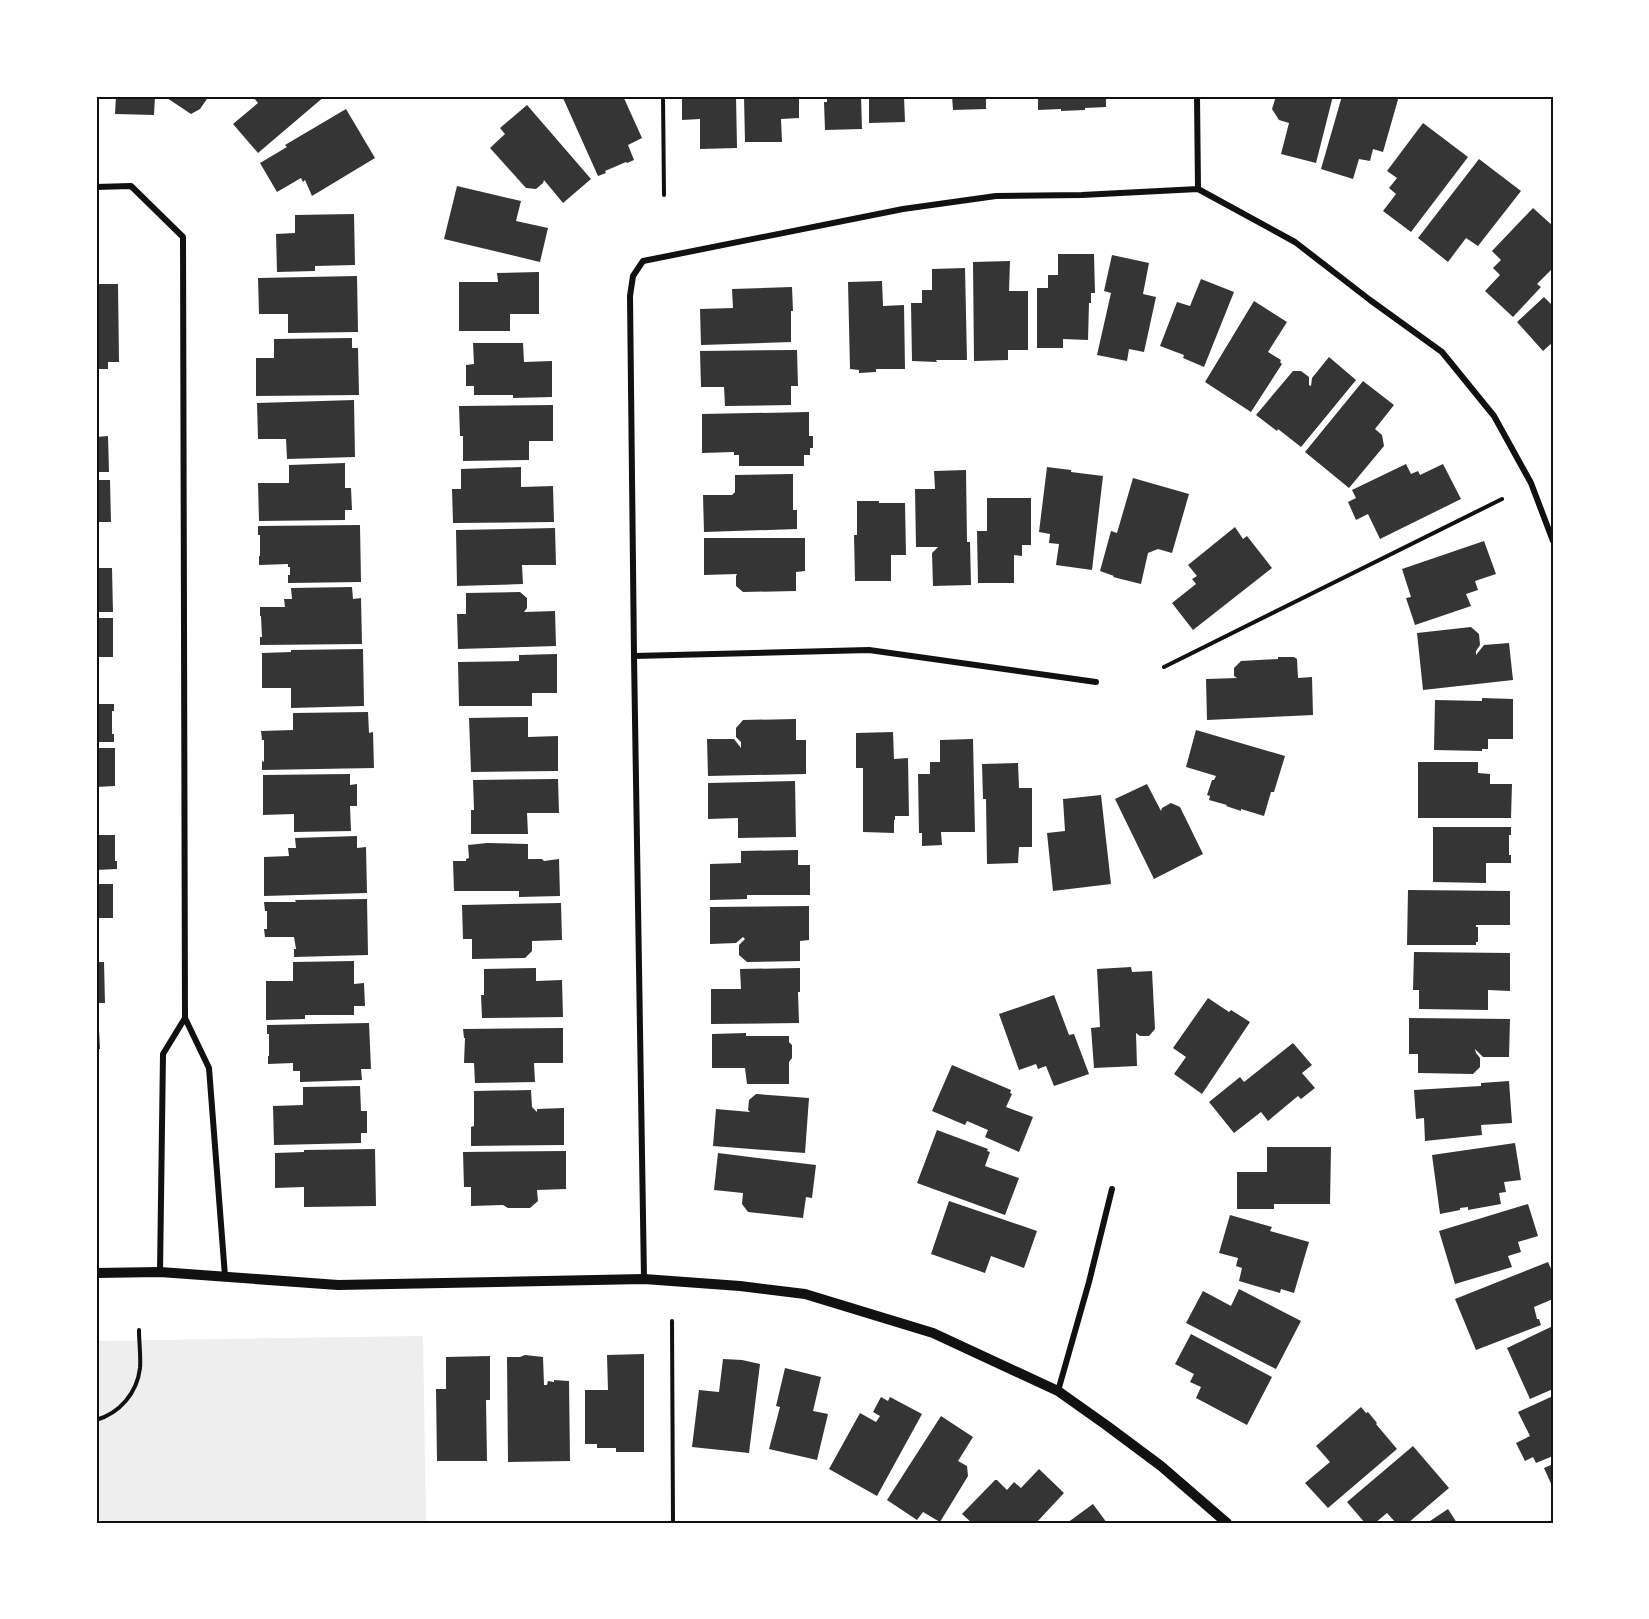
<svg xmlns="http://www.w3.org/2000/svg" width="1649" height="1619" font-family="'IBM Plex Sans',sans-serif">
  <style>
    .green { fill: #eee }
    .building { fill: #353535 }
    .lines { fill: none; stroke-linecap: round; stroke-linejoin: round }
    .path { stroke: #111; stroke-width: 4 }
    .minor { stroke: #111; stroke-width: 6 }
    .tertiary { stroke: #111; stroke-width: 10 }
    .neatline { fill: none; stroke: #111; stroke-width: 2 }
  </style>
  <rect width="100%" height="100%" fill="#fff"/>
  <path class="green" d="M423,1336L426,1523H96V1341Z"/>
  <path class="building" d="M116,96H155L154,115L115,114Z
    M164,96H209L200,109L191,114Z
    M252,96H325L258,153L233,124L258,103Z
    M567,96H600V97L623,96L642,138L628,145L634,160L627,163L626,162L605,171L606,173L598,176L563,98Z
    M682,96H736L737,148L700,149V119L682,120Z
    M744,96H799V118L781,119L782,142H745Z
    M827,96H861L862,129L825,130L824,102H827Z
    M869,96H904L905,122L869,123Z
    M952,96H986V109L953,110Z
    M1038,96H1106V107L1085,108V110L1061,111V109L1038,110Z
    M1276,96H1333L1316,163L1281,154L1289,123L1279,120L1272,109Z
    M1342,96H1399L1383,152L1373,149L1370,161L1359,159L1353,179L1321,169Z
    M527,105L591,179L563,203L544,180L543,183L536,189L526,188L490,148L505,134L500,128Z
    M346,109L375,158L312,196L305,180L303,182L301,178L277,192L260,163L287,147L285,145Z
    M1423,123L1468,157L1411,232L1383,211L1396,194L1389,188L1397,178L1387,171Z
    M1479,159L1521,191L1478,246L1466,238L1448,262L1418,238Z
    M457,186L521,201L516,221L548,228L540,262L444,239Z
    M1533,208L1553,226V268L1537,284L1541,287L1513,317L1485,291L1500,275L1493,268L1501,260L1492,251Z
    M354,214L355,265L315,266V271L277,272L276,234L295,233V215Z
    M1058,254H1094L1095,293H1091V303H1089L1088,340L1063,339V348H1037V288H1048V275H1058Z
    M1112,255L1149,263L1143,294L1156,297L1144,352L1129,349L1127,361L1097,355L1111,293L1104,291Z
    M1010,261L1009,291H1028V350H1008V360L974,361L973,262Z
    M96,265H99V284H118L119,362H108V369H96Z
    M965,268L967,360H936L937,362L912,361L911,303H922V290H932V269Z
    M539,272V314H510V331H459V282H498L497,273Z
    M357,276L358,332L288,333V314H259L258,278Z
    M1201,279L1234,292L1204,367L1183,358L1184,355L1160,346L1177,302L1190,306Z
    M882,281L883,306L904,305L905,369H876V372L859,373V370L850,369L848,282Z
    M792,287L793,311H791V342L701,345L700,309L733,308L732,289Z
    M1544,297L1551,304L1553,302V342L1543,351L1517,322Z
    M1254,301L1287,322L1268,352L1281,360L1280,362L1282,364L1251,412L1205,382Z
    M352,338V348H358L359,395L256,396V358H274V339Z
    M473,343H523L524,362L552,361V397L513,398V395H474V386H466V365L474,364Z
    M797,350L798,386H791V405L725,406L724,387H701L700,351Z
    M1329,357L1356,380L1301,447L1278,429L1277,431L1256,415L1293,371H1301L1309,377V385L1311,386L1312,378Z
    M1363,381L1394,405L1375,429L1382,435L1384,446L1349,488L1305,452Z
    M354,400L355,457L287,459L286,439H258L257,403Z
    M553,405V441H529V460L463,461V436H460L459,406Z
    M809,412V436H813V448H810V455H804V466H739V455H734V452L702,453V414Z
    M108,436L109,472H96V437Z
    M345,463V488H351L352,510H345V520L259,521L258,483H289V465Z
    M1406,464L1411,474L1418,471L1420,475L1443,464L1461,499L1380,539L1368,514L1356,520L1348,502L1356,498L1352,490Z
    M521,467V487L553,486L554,522L453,523L452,489H461V469Z
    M1047,467L1071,470V472L1103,476L1092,570L1056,565L1059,544L1049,543L1050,534L1039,532Z
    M966,470L967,542H970L971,585L933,586L932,553L938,547H916L915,489H935L934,471Z
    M793,474V510H797V529L704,532L703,495H732L735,492V475Z
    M1133,478L1189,494L1172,553L1158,549L1148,553L1141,584L1113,577L1114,576L1100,571L1111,531L1117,533Z
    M96,480H110L111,522H96Z
    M987,498H1031V545H1022V556L1014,555V583H978L977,531H987Z
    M857,501H879V503H905L906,555H891V581H855L854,535H857Z
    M360,525L361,582L288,583V575H290V567H288V564L259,565V556H260V535H258V526Z
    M1235,527L1243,539L1247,536L1272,568L1193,630L1172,603L1196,584L1192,579L1197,576L1188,565Z
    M555,528L556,565H522L523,584L457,586L456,530Z
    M704,538H805V571L796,572V591L743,592L736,586V576L737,574L704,575Z
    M1484,541L1496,574L1475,581L1478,590L1466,594L1471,606L1415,625L1406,598L1411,597L1402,569Z
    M96,568H112L113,612H96Z
    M352,587L353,599L361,598L362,644L260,645V637H262L261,616H260V607H285L284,599H292L291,588Z
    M520,592L527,598V608L524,612L555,611L556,646L458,649L457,614H466V593Z
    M96,618H113V657H96Z
    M1471,627L1479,634L1480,645L1476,651V655L1484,645L1509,643L1513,680L1423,690L1417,633Z
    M363,649L364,706L291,708V688H262V653L291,652V650Z
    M557,654V693H532V706H459L458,662L519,661V655Z
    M1278,657H1294L1297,659L1298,678L1312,677L1313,715L1207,720L1206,679L1237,678L1234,676V668L1241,661L1278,659Z
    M1482,698L1513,699V739H1488V749H1482V751L1434,750L1435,700L1482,701Z
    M96,704H114V711H112V734H114V742H96Z
    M368,712L369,733L373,732L374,768L262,770V761L264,762V740H262L261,731L293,730V713Z
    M528,717V737L558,736V771L471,772L469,718Z
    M796,719V740H806V774L708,776L707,739H734L741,748V742L736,737V728L743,720Z
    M1196,730L1285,756L1274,792H1271L1264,816L1241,809V811L1226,806L1227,805L1209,800L1210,796L1207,795L1212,780H1214L1216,776L1186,767Z
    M893,732L894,759L908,758L909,816H895V820H894V833L863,832V768H856V733Z
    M973,739L975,832H941L942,845L922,846V833H919L918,774H930V762H940V740Z
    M96,748H115V786L96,787Z
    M1418,762H1478V773L1490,774V784H1512L1511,818H1418Z
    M1018,763L1019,788H1032V847H1019L1018,863L987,864L986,799H983L982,764Z
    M350,774V785L357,784V806H350L351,831L294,832V814L263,815V775Z
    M558,779L559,813H527L528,834H471V810H474L473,780Z
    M795,781L796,837L738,838V818L708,819V783Z
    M1147,784L1161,811L1162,808L1171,803L1180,807L1203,854L1154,879L1115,799Z
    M1101,795L1111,884L1053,891L1047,833L1065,831L1063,799Z
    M1433,827H1511V835H1509V855H1511V863H1486V883L1433,882Z
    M96,835H115V861H117V869L96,870Z
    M357,836V848L366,847L367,893L264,896V857L289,856L288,848H296L295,838Z
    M487,843L528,844V859H542L544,861L559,859L560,896L519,897V891H454L453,861H466V859L469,858L468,845Z
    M798,850V865H810V895H747V899L710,900V864L741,863V851Z
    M96,884H113V918H96Z
    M1408,890L1510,891V925H1476V927H1478V942H1476V945H1407Z
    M367,899L368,955L294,957V949H296L294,937H265L264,929H267V911H265L264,902H296L295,900Z
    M561,903L562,940L532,941V951L525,958L472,959V939H463L462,905Z
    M809,906V940L800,941V961L747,962L739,955V945L745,939L743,937L736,943L710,944V907Z
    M1414,952L1510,953V991L1488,990V1010L1419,1009V990H1413Z
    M354,961V984L364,983L365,1006H354V1015H305V1019L266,1020V981H293V962Z
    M96,962H104L105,1003H96Z
    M1131,967L1132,972L1152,971L1155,1029L1149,1036H1140L1136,1033L1137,1066L1094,1068L1091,1028L1100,1027L1097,969Z
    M536,968V981L562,980L563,1017L482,1018L481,995H484V969Z
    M800,968V992H798L799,1023L711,1024V989H741L740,969Z
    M1054,995L1069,1035L1074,1034L1089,1074L1054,1086L1046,1066L1038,1069L1036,1064L1019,1070L999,1014Z
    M1208,998L1229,1012L1231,1010L1250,1022L1202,1094L1174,1074L1186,1057L1173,1048Z
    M96,1011H98L100,1049H96Z
    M1409,1018L1510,1019L1509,1057H1483L1475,1049L1476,1053L1480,1058V1067L1473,1074L1418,1073V1054H1409Z
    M369,1023L371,1069H361L362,1080L300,1082V1071H293V1063L268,1064V1056H269V1034H267V1025Z
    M563,1028V1063H534L535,1082L475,1083L474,1063H464L465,1038H464L463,1029Z
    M746,1033V1036H789V1042L792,1045V1058L789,1062V1084H747L745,1068H712V1034Z
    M1293,1043L1312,1065L1302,1073L1315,1088L1301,1099L1298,1096L1268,1121L1261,1112L1234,1133L1209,1102L1240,1077L1244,1082Z
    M952,1065L1011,1090L1010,1093L1012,1094L1006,1107L1033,1117L1019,1152L985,1137L988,1130L967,1121L965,1125L932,1111Z
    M1509,1081L1512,1123L1481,1125L1482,1135L1425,1141L1424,1118L1416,1119L1414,1090L1481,1086V1083Z
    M360,1086L361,1111H367V1133H361V1143L274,1145L273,1106L303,1105V1087Z
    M531,1090L532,1107L537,1112V1109L564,1108V1145L471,1146V1127L474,1126V1091Z
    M756,1094L809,1098L805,1153L713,1146L716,1109L750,1112L748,1110L749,1100Z
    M937,1130L988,1149L987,1151L990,1152L985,1166L1019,1178L1005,1215L917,1183Z
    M1515,1143L1521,1180L1504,1182L1506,1192L1499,1193L1501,1204L1468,1210V1207L1460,1208V1210L1440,1214L1432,1155Z
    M1267,1147H1331L1330,1204H1274V1209H1237V1172H1267Z
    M375,1149L376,1206L304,1207V1187L275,1188V1153L304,1152V1150Z
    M566,1151V1189L537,1190L538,1201L530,1208H508L503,1205L471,1206V1187H464L463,1152Z
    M718,1153L816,1165L812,1198L806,1197L803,1218L748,1212L742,1204L743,1193L714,1190Z
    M949,1201L1037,1231L1024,1268L991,1256L985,1273L931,1254Z
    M1528,1204L1538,1236L1518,1242L1521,1252L1508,1256L1512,1267L1455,1284L1439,1231Z
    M1230,1215L1272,1227L1270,1231L1309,1242L1294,1293L1281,1289L1280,1293L1239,1281L1242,1268L1236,1266L1238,1258L1219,1253Z
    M1548,1262L1553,1273V1299L1534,1307L1537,1319H1539L1541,1325L1476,1350L1455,1299Z
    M1239,1289L1301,1321L1276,1369L1186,1323L1203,1291L1231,1306Z
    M1553,1326V1389L1530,1399L1507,1348Z
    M1191,1334L1272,1377L1247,1425L1196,1398L1201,1387L1190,1382L1194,1374L1175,1364Z
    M644,1354V1452H616V1448H597V1444H585V1390H608L607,1355Z
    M525,1355L543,1357L544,1385H547L548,1381L554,1382V1380L569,1381L570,1461L508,1462L507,1357H520Z
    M490,1356V1400H486L487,1461H437L436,1389H446V1357Z
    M723,1359L742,1360L760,1364L749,1453L692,1447L699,1390L719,1392Z
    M785,1368L821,1377L813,1411L828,1414L817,1460L769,1449L780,1407L776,1406Z
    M1553,1396V1456L1536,1463L1533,1457L1525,1461L1516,1443L1530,1436L1518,1412Z
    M881,1397L888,1401L890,1397L922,1414L877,1496L829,1469L860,1413L876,1422L880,1416L873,1412Z
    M1361,1407L1366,1413L1368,1412L1377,1423L1376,1424L1397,1449L1328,1508L1305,1483L1330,1462L1316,1446Z
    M941,1416L973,1437L958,1461L967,1466L968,1476L940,1522L923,1512L917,1520L887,1500Z
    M1413,1446L1449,1488L1408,1523H1396L1387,1513L1375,1523H1365L1347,1502Z
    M1553,1464V1488L1544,1468Z
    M1039,1469L1064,1493L1036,1523H972L962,1514L995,1480H997L1007,1490L1014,1482L1021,1488Z
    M1093,1504L1107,1523H1067Z
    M1448,1509L1457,1523H1427Z"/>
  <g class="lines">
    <path class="path" d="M663,96L664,195
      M1164,667L1502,499
      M672,1321L673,1523
      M96,1420C120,1413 137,1393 140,1368C141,1356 139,1342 139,1330"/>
    <path class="minor" d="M1197,96L1198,189
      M96,187L131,186L183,237L185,1018L209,1068L225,1276
      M634,656L869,650L1096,682
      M160,1272L163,1054L185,1018
      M644,1279L634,656L630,296L633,276L643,261L903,209L996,196L1082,195L1198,189L1295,242L1370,300L1442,352L1494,416L1531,483L1553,541
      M1058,1391L1089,1282L1112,1189"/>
    <path class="tertiary" d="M96,1273L160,1272L338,1285L644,1279L740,1286L805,1294L933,1333L1058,1391L1106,1425L1161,1466L1227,1523"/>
  </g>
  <rect width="1649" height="1619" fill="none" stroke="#ffffff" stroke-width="195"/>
  <rect x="98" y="98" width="1454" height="1424" class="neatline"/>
</svg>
